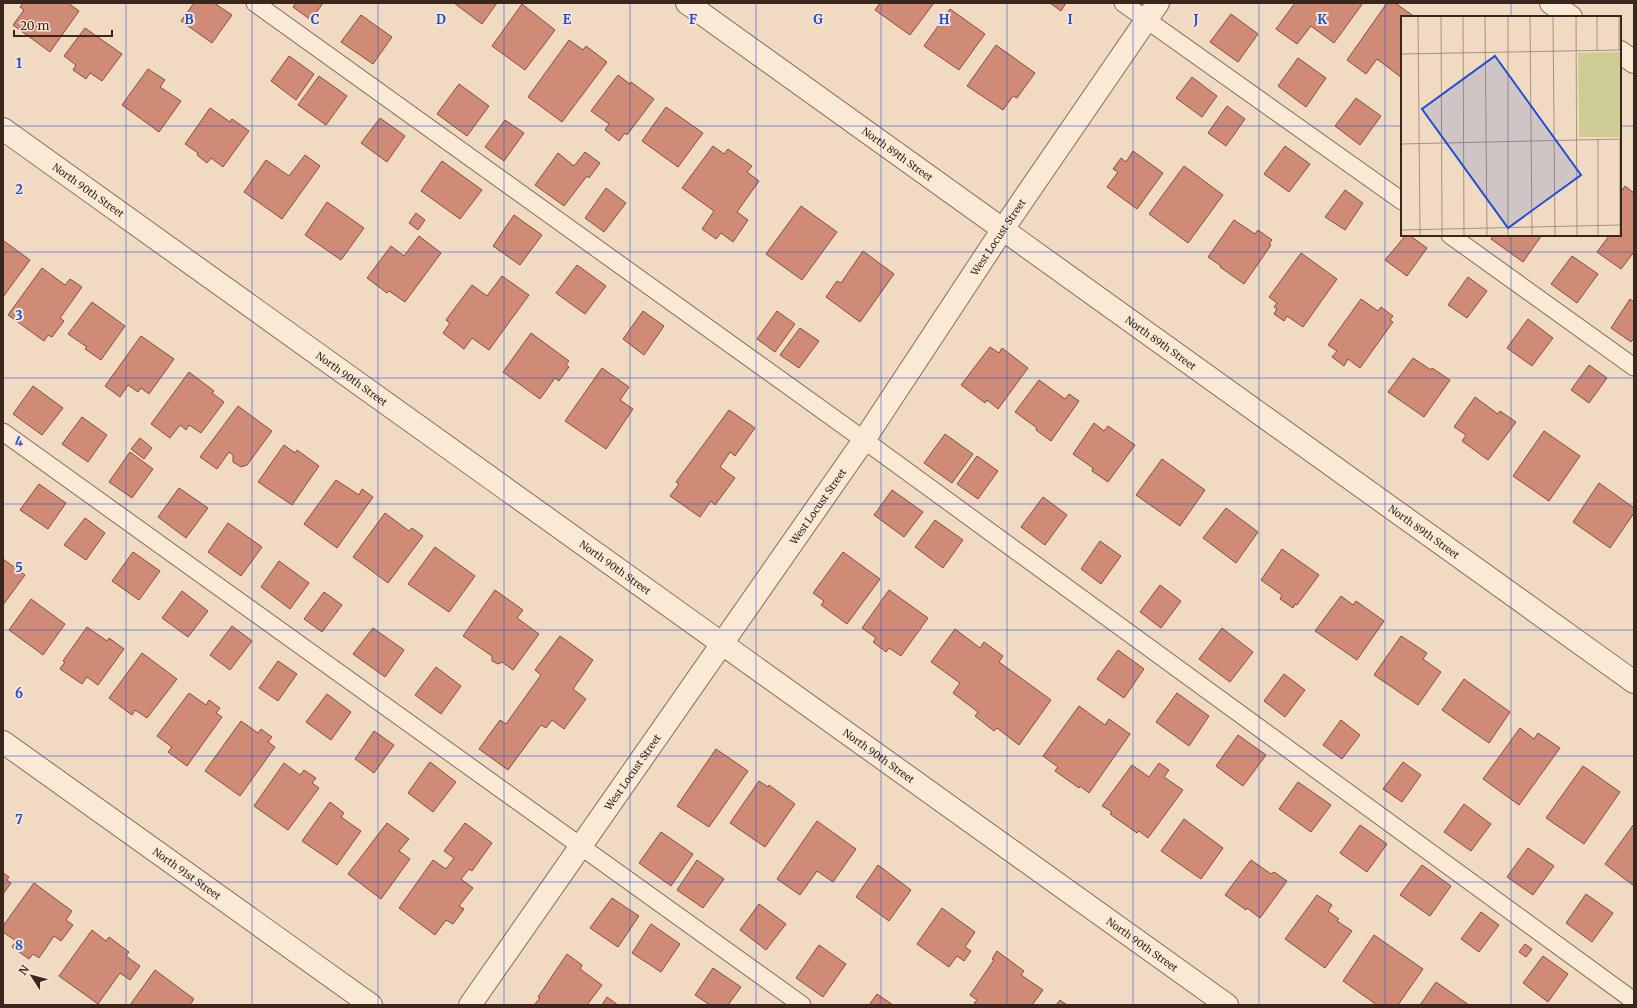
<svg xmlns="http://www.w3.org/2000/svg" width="1637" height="1008" font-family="Merriweather,serif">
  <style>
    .building { fill: #d08b76; stroke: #8b4d3d }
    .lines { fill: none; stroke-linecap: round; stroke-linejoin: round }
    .lane-casing { stroke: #8b6a58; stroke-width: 19 }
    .street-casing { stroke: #8b6a58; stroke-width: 24 }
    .lane { stroke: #fae9d5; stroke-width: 17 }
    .street { stroke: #fae9d5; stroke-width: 22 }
    .grid { fill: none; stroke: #1d4ed8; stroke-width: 1; stroke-opacity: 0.55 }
    .labels { text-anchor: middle; stroke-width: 4; stroke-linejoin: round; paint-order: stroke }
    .street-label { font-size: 10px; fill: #3a261d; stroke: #f7e5d2 }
    .inset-road { fill: none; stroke: #a79280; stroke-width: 1 }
    .view { fill: #1d4ed8; fill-opacity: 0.15; stroke: #1d4ed8; stroke-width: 2 }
    .inset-edge { fill: none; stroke: #3a261d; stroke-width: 2 }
    .grid-label { font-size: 13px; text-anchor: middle; font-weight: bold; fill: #1d4ed8; stroke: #f7e5d2; stroke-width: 4; stroke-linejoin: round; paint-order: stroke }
  </style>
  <rect width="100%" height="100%" fill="#f0dac2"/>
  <path class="building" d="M23,3H68L79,11L50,52L13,25L24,10L20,7Z
    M194,3H214L232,15L212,43L181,21Z
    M296,3H323L311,20L293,7Z
    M454,3H497L482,24Z
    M880,3H934L910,35L875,10Z
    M1050,3H1066L1061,11Z
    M1295,3H1363L1334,43L1311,26L1297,44L1276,29Z
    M1387,3H1395L1415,17H1402V78L1377,59L1366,74L1347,60Z
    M522,4L555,30L525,70L492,46Z
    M950,9L985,34L959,70L924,46Z
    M1231,14L1258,34L1238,62L1210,42Z
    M361,15L392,37L373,64L341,42Z
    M85,28L122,54L102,81L90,73L86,79L73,70L76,65L64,56Z
    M569,40L583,50L586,46L607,62L562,122L528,97Z
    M996,45L1035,73L1017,98L1013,96L1003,110L967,86Z
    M289,56L314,74L296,100L271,81Z
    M1298,58L1326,78L1306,107L1278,86Z
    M148,69L165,80L160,87L181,101L159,132L122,105Z
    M618,75L630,84L631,82L654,99L627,135L625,133L619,141L605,130L609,124L591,111Z
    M319,76L347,96L326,125L298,105Z
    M1192,77L1217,96L1202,117L1176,98Z
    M459,84L489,106L467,136L437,114Z
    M1356,98L1381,116L1360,145L1335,126Z
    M1227,106L1245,119L1226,146L1208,133Z
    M666,107L703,133L678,167L642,141Z
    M210,108L230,122L232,119L249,131L223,167L211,158L207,163L197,155L198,153L185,144Z
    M380,118L405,136L387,162L361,143Z
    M505,120L524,133L504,161L485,147Z
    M713,146L724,154L728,149L752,166L747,172L759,181L737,212L748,220L733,242L721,233L716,239L702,229L714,211L682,188Z
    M1285,146L1310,164L1289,192L1264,174Z
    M1133,151L1163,173L1137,209L1107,187L1118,172L1113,169L1121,158L1126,162Z
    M585,152L600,163L589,178L587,176L564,206L535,185L558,153L574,166Z
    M305,155L320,166L282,219L244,192L266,160L289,176Z
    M442,161L482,190L460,219L421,191Z
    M1184,166L1223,195L1188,243L1149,214Z
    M1625,186L1634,193V252L1621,269L1597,252L1609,236L1608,235H1620V193Z
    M606,188L626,203L604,232L585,218Z
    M1345,190L1363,203L1345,230L1325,217Z
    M327,202L364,228L341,260L305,235Z
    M801,206L837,232L802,280L766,254Z
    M416,213L425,220L418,230L409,223Z
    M514,215L542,235L520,265L493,246Z
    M1234,220L1255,234L1258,230L1272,240L1269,244L1271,245L1244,284L1220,267L1221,266L1208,257Z
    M1406,235H1409L1427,248L1407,276L1385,260Z
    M1494,235H1542L1523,262L1491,239Z
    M419,236L441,253L405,302L389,291L387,293L367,278L391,246L404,256Z
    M4,241L30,260L3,297V242Z
    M863,251L894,274L860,322L826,297L837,281L841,283Z
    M1301,253L1337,279L1303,327L1287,316L1284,321L1274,314L1277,309L1274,307L1277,303L1269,297Z
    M1572,256L1598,274L1577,303L1551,284Z
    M577,265L606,286L585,314L556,293Z
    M42,268L65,285L70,279L82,287L60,318L64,321L52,337L48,335L44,341L8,315Z
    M502,276L529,295L489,350L472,338L464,349L443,333L450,323L446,320L472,285L487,296Z
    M1468,277L1487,291L1467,318L1448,305Z
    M1361,299L1378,311L1381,307L1393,316L1390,320L1393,322L1360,368L1348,359L1344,366L1332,357L1337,351L1328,345Z
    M1630,299L1634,302V338L1631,342L1611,328Z
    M92,302L125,326L101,360L85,349L87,347L68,334Z
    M643,311L664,326L644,355L623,339Z
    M777,311L795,324L775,352L757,339Z
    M1528,319L1553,338L1532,366L1507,348Z
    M800,328L819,341L799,368L780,355Z
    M531,333L569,361L566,365L569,367L559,381L555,378L540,399L503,372Z
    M141,336L174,359L149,394L141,388L138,392L128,385L120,397L105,386Z
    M990,347L999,353L1002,348L1028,368L998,409L987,400L985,403L961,385Z
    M1413,358L1431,370L1432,368L1450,380L1424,417L1388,392Z
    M1589,365L1607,378L1589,403L1571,390Z
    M602,368L629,387L620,400L633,409L606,449L565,421Z
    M189,372L214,391L212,393L224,402L201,433L189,425L186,430L180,425L170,438L151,424Z
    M1039,380L1065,399L1069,394L1079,401L1051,441L1036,430L1037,428L1015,412Z
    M33,386L63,408L42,435L13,414Z
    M1475,397L1498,414L1500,411L1516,422L1488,460L1462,441L1466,435L1454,427Z
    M238,406L272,431L247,465L241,467L233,462V455L229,452L217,469L200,457Z
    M729,410L755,428L735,456L730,452L720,467L735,478L715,505L711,501L700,517L670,496L679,484L676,482Z
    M82,417L107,435L88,462L62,444Z
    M1094,423L1104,431L1108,426L1135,445L1108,482L1092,471L1093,468L1073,454Z
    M1544,431L1580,456L1549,501L1513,476Z
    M945,434L973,454L952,483L924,463Z
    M140,438L152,448L144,459L131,449Z
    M284,445L295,453L297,450L319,466L292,505L258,482Z
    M130,452L153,469L132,498L109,482Z
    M977,456L998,471L978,499L957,484Z
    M1162,459L1205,490L1180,526L1136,495Z
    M336,480L359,495L362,489L373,497L337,548L304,524Z
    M1599,483L1634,508V513L1610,548L1573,522Z
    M39,484L66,503L48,529L20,510Z
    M179,488L208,508L186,538L158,517Z
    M892,490L923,512L904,537L874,515Z
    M1043,497L1067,515L1045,545L1021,527Z
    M1226,508L1258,532L1236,563L1203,538Z
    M385,513L409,531L412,528L423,536L388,583L353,557Z
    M85,518L105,533L86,560L64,545Z
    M935,520L963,540L943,568L915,547Z
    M228,523L262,547L241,576L208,552Z
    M1100,541L1121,556L1101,584L1081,569Z
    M435,547L475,576L449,612L408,584Z
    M1282,549L1319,575L1297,605L1295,604L1293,608L1280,599L1282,595L1261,580Z
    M133,552L160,571L139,600L112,581Z
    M843,552L880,579L847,624L821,605L824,601L813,593Z
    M3,559L25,575L3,605Z
    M279,561L309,583L290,609L261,587Z
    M1160,585L1181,601L1161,628L1140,612Z
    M495,590L523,610L517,618L539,634L513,670L502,662L498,664L492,661V656L463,636Z
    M889,590L928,618L901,656L889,648L886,652L873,642L876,638L862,628Z
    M182,591L208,611L188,637L162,618Z
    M324,592L342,605L322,632L304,619Z
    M1341,596L1353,605L1356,601L1384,621L1357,660L1315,631Z
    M31,599L65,624L43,655L9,630Z
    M232,626L252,641L230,670L210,655Z
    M87,627L107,641L109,638L124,649L98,685L87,677L82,684L60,669L65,662L63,661Z
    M373,628L404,650L385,677L353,654Z
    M1222,628L1253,652L1230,682L1199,659Z
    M955,629L980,648L984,642L1003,656L999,662L1051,700L1019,745L997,728L994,731L975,716L978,712L953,693L960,683L931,662Z
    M560,636L593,660L573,689L586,699L564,729L552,720L546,728L541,725L508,770L479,749L500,720L506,724L541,675L535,670Z
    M1401,636L1427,653L1423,659L1441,672L1418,705L1374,675Z
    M1118,650L1144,669L1124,698L1097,679Z
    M142,653L177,679L147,718L135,710L132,715L109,698Z
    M278,661L297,674L278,701L259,688Z
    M436,667L461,686L441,714L415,695Z
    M1284,674L1305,690L1285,717L1264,701Z
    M1464,679L1510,712L1489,743L1442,710Z
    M189,693L206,705L209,700L220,708L216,713L222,717L187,766L168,752L172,747L157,736Z
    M1177,693L1209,716L1189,746L1156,722Z
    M327,694L351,712L331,740L306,722Z
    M1079,706L1105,725L1109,719L1130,734L1089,793L1080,786L1079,788L1055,771L1058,767L1043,756Z
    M1341,720L1360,735L1342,759L1323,745Z
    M241,721L258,733L261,729L272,737L268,742L275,747L240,796L205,771Z
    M1520,728L1534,739L1538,733L1560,748L1519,805L1483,779Z
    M374,731L394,745L374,773L355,759Z
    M1238,735L1266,755L1243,786L1216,766Z
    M716,749L748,771L709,827L677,806Z
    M430,762L456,782L433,812L408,793Z
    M1403,762L1421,775L1402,802L1383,789Z
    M284,763L300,775L304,770L316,778L312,783L319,788L288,830L254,806Z
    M1159,763L1169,770L1164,777L1183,790L1148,838L1139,831L1137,833L1110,814L1112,812L1102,806L1132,765L1149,777Z
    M1583,766L1620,792L1584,844L1546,818Z
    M759,781L768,787L769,785L795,804L765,847L730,823Z
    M1298,782L1331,805L1311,832L1279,809Z
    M330,802L344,813L341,817L361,831L337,865L302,841Z
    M1464,804L1491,824L1471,851L1444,832Z
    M1184,819L1223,848L1201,879L1161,851Z
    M817,821L856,849L833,882L817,871L800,895L777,879Z
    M387,823L409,839L399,851L410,859L381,899L348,874Z
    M465,823L492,843L472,871L469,869L461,879L473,888L459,906L464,909L453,924L446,920L435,935L399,908L433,860L446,869L454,858L444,851Z
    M1634,824V886L1605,864Z
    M1360,825L1387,844L1367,872L1340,853Z
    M661,832L693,854L671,886L639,863Z
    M1528,848L1554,866L1533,895L1507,877Z
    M697,860L724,879L703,908L677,890Z
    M1251,860L1271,874L1274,872L1287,881L1260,918L1247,908L1246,910L1225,895Z
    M878,865L911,890L889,921L856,897Z
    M1422,865L1451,886L1430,916L1400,895Z
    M3,873L9,877L7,880L11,883L3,894Z
    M34,883L72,911L66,920L73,925L61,941L54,936L39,958L33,954L29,959L12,947L16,941L3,932V926Z
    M1586,894L1613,913L1592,942L1566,923Z
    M1317,895L1332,905L1328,911L1339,919L1337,921L1352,931L1325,968L1285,939Z
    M612,898L639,916L618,947L590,928Z
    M759,904L786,924L766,950L740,930Z
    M942,908L975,932L965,947L971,951L964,961L957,956L949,967L917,944Z
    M1481,912L1499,925L1479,952L1461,939Z
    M651,924L680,944L661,972L632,953Z
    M92,930L106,941L109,937L129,952L126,956L140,966L130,980L120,973L98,1004L59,976Z
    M1374,935L1423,969L1398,1005H1377L1343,981Z
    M1525,944L1532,949L1526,957L1519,952Z
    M819,945L846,964L823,997L796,978Z
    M997,951L1024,971L1021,975L1043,990L1032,1005H977L974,1003L977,1000L970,995L994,960L992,959Z
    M567,954L582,965L580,969L602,985L587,1005H534L540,998L538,997Z
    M1543,956L1568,974L1548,1002L1523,983Z
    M713,968L741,987L728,1005H710L695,995Z
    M155,970L194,999L190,1005H130Z
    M1436,982L1469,1005H1420Z
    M877,994L893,1005H869Z
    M607,997L618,1005H602Z
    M1060,1000L1067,1005H1056Z"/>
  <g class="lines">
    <defs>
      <path id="lane" d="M255,3L864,440L1634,1001
        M1123,3L1402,201
        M1450,235L1634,367
        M3,432L802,1005"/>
      <g id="street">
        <path id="s1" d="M687,3L1634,682"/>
        <path d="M1551,3L1571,17"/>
        <path d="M1620,52L1634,62"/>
        <path id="s2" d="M3,129L1227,1005"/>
        <path id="s3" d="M3,742L371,1005"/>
        <path id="s4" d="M470,1005L864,440L1003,229L1158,3"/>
      </g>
    </defs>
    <use href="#lane" class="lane-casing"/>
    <use href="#street" class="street-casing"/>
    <use href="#lane" class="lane"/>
    <use href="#street" class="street"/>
  </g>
  <path class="grid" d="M126,3V1005M252,3V1005M378,3V1005M504,3V1005M630,3V1005M756,3V1005M881,3V1005M1007,3V1005M1133,3V1005M1259,3V1005M1385,3V1005M1511,3V17M3,126H1402M1620,126H1634M1511,235V1005M3,252H1634M3,378H1634M3,504H1634M3,630H1634M3,756H1634M3,882H1634"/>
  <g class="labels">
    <g class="street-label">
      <text dy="4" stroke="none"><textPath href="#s1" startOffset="259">North 89th Street</textPath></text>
      <text dy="4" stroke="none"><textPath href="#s2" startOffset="105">North 90th Street</textPath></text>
      <text dy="4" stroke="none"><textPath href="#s4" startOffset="932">West Locust Street</textPath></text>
      <text dy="4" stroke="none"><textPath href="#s1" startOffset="583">North 89th Street</textPath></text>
      <text dy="4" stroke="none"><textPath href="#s2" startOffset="429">North 90th Street</textPath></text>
      <text dy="4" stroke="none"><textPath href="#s4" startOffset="608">West Locust Street</textPath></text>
      <text dy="4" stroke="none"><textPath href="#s1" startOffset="907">North 89th Street</textPath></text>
      <text dy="4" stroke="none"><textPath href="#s2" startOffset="753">North 90th Street</textPath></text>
      <text dy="4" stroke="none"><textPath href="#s2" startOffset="1077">North 90th Street</textPath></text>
      <text dy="4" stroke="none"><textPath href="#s4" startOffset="284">West Locust Street</textPath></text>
      <text dy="4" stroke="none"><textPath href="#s3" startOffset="226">North 91st Street</textPath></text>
      <text dy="4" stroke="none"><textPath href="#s2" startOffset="1401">North 90th Street</textPath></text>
    </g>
  </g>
  <g transform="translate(1401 16)">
    <rect width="220" height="220" fill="#f0dac2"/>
    <path d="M220,36V121H178L177,37Z" fill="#cfcb95"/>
    <path class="inset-road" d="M17,0L19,220M40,0L41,220M62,0L63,220M84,0L86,220M107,0V220M129,0L131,220M152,0L154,220M175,0L176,220M196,0V34M218,0V34M0,38L220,34M197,123V220M219,123V220M0,128L220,123M0,214L220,209"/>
    <path class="view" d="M94,40L180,159L107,212L21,93Z"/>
    <rect width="220" height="220" class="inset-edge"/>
  </g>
  <g class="grid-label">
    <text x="189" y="24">B</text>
    <text x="315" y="24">C</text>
    <text x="441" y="24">D</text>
    <text x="567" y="24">E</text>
    <text x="693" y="24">F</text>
    <text x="818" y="24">G</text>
    <text x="944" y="24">H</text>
    <text x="1070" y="24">I</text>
    <text x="1196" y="24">J</text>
    <text x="1322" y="24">K</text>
    <text x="19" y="68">1</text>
    <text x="19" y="194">2</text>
    <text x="19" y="320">3</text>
    <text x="19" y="446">4</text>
    <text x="19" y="572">5</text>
    <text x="19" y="698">6</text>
    <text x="19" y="824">7</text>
    <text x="19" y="950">8</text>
  </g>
  <rect width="1637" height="1008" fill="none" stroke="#3a261d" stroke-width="8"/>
  <g transform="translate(32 976) rotate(306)" stroke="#f7e5d2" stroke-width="3" paint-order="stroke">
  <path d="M0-3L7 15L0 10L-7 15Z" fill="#3a261d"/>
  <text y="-6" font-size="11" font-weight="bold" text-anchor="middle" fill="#3a261d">N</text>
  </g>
  <path d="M14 30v6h98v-6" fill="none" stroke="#3a261d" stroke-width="2"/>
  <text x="20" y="30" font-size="12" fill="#3a261d" stroke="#f7e5d2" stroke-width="3" paint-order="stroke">20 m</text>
</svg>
